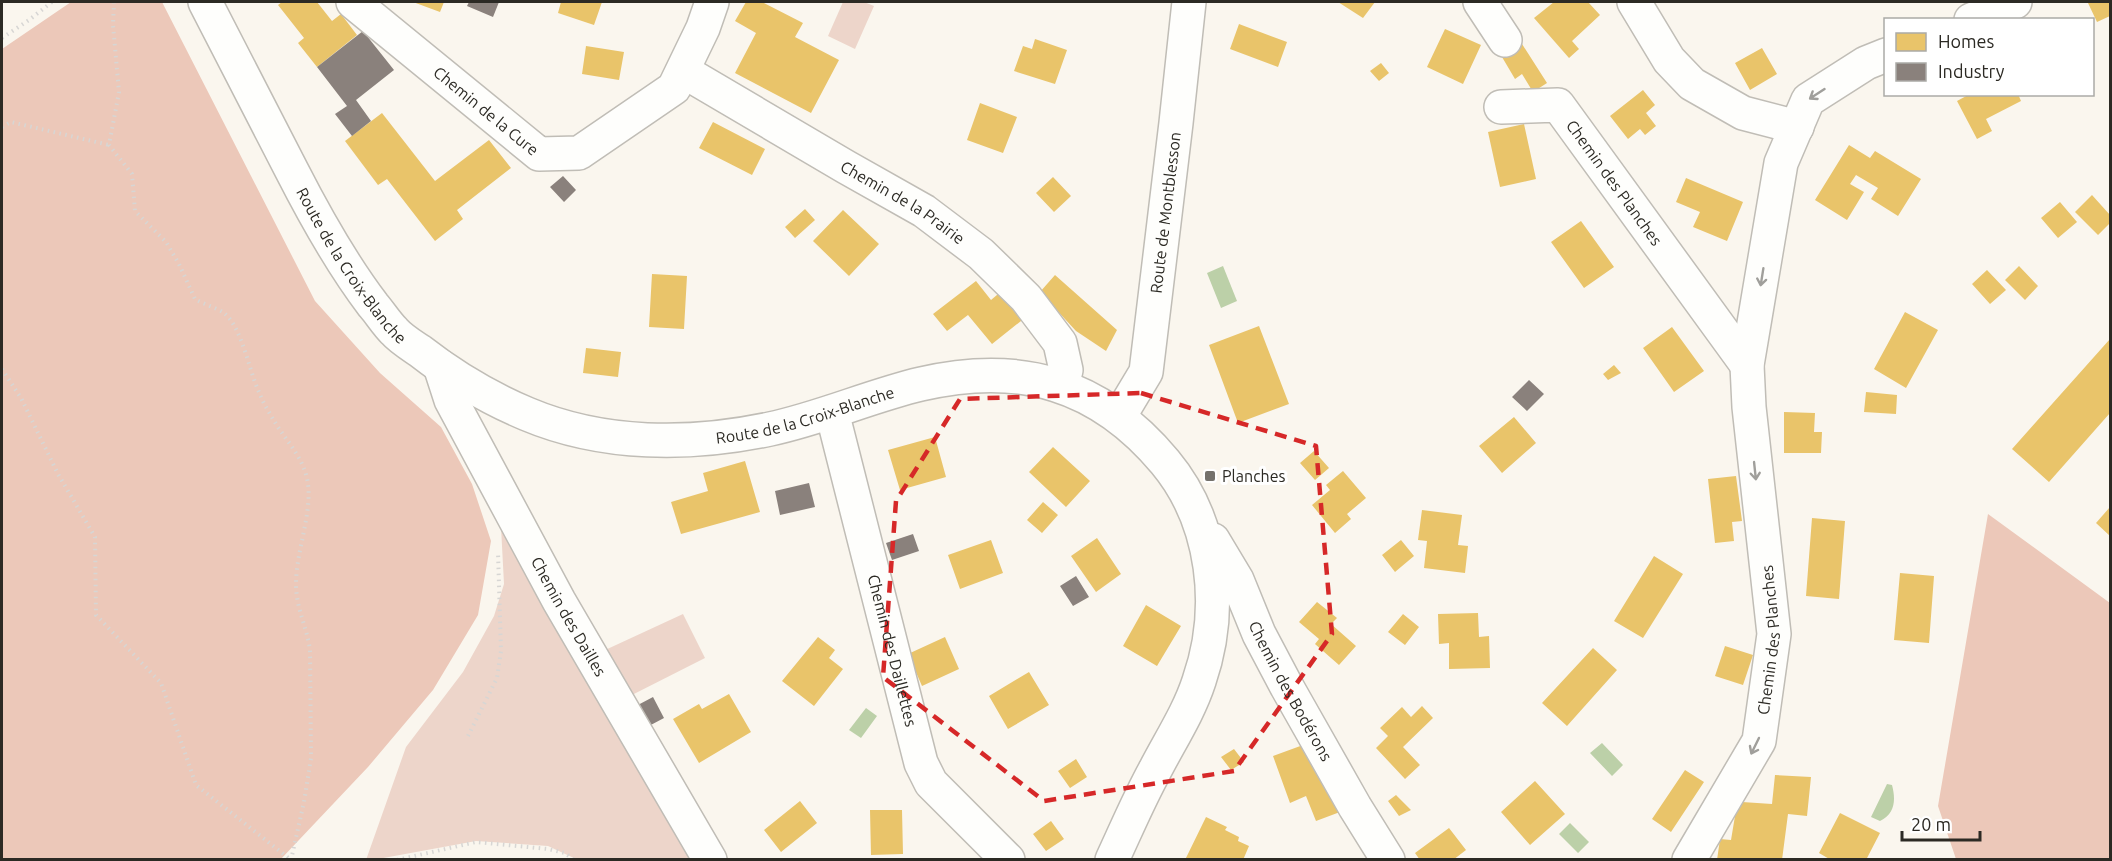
<svg xmlns="http://www.w3.org/2000/svg" width="2112" height="861" font-family="Ubuntu,sans-serif">
  <style>
    .green { fill: #edd5ca }
    .forest { fill: #ecc8b9 }
    .water { fill: #bcd0a8 }
    .homes { fill: #e9c46a }
    .industry { fill: #8a817c }
    .lines { fill: none; stroke-linecap: round; stroke-linejoin: round }
    .minor-casing { stroke: #c0bdb6; stroke-width: 36 }
    .path { stroke: #d7d6d4; stroke-width: 4; stroke-dasharray: 1.5 4.5; stroke-linecap: butt }
    .minor { stroke: #fefefc; stroke-width: 33 }
    .oneway { stroke: #a09f9b }
    .marked { fill: none; stroke: #d62828; stroke-width: 4.5; stroke-dasharray: 12 8; stroke-linejoin: round }
    .poi-dot { fill: #74716b; stroke: #fff; stroke-width: 2 }
    .labels { text-anchor: middle; stroke-width: 6; stroke-linejoin: round; paint-order: stroke }
    .street-label { font-size: 16px; fill: #2c2a24; stroke: #fff }
    .poi-label { font-size: 16px; fill: #2c2a24; stroke: #fff; text-anchor: start }
  </style>
  <rect width="100%" height="100%" fill="#faf6ee"/>
  <path class="green" d="M843,2H864L874,6L855,49L828,36Z
    M501,527L706,859H576L548,846L476,841L378,859L366,860L406,747L463,672L494,616L504,584Z
    M683,614L705,658L626,698L603,651Z"/>
  <path class="forest" d="M71,2H162L315,301L380,373L441,427L472,484L491,541L478,615L433,690L368,767L281,859H2V49Z
    M1988,514L2110,603V859H1956L1938,806Z"/>
  <path class="water" d="M1223,266L1237,301L1221,308L1207,273Z
    M866,708L877,716L861,738L849,730Z
    M1602,743L1623,765L1612,776L1590,753Z
    M1887,784L1892,785C1896,800 1895,814 1880,821L1871,817Z
    M1570,823L1589,842L1578,853L1559,834Z"/>
  <path class="homes" d="M282,2H317L332,21L341,14L357,35L317,67L298,43L304,38L278,5Z
    M413,2H444L440,12Z
    M561,2H602L594,25L558,13Z
    M746,2H762L803,23L795,37L839,60L811,113L735,73L756,33L735,21Z
    M1338,2H1375L1363,18Z
    M1554,2H1588L1600,15L1572,41L1579,49L1569,58L1534,18Z
    M2091,2H2110V16L2097,22L2088,3Z
    M1239,24L1287,42L1278,67L1230,49Z
    M1445,29L1481,45L1463,84L1427,67Z
    M1035,39L1067,50L1055,84L1014,71L1023,46L1032,49Z
    M1522,44L1547,83L1533,92L1522,74L1515,79L1502,57Z
    M586,46L624,52L619,80L582,74Z
    M1762,48L1777,74L1750,90L1735,63Z
    M1381,63L1389,73L1379,81L1370,71Z
    M1643,90L1655,105L1646,113L1656,126L1645,135L1640,129L1628,139L1610,116Z
    M1970,94H2018L2021,101L1986,119L1992,131L1977,139L1957,101Z
    M980,103L1017,117L1003,153L967,140Z
    M382,113L435,181L489,140L511,168L457,210L463,219L435,241L387,179L378,185L345,141Z
    M713,122L765,149L752,175L699,148Z
    M1524,124L1536,179L1500,187L1488,132Z
    M1849,145L1870,158L1875,151L1921,179L1898,216L1871,199L1878,188L1856,175L1850,184L1864,192L1847,220L1815,200Z
    M1053,177L1071,196L1054,212L1036,193Z
    M1686,178L1743,202L1727,241L1693,227L1700,212L1676,202Z
    M2092,195L2110,215V223L2098,235L2075,212Z
    M2060,202L2077,222L2058,238L2041,218Z
    M805,209L815,220L795,238L785,227Z
    M843,210L879,244L849,276L813,241Z
    M1581,221L1614,267L1584,288L1551,242Z
    M2019,266L2038,286L2025,300L2005,280Z
    M1987,270L2006,290L1990,304L1972,284Z
    M652,274L687,276L684,329L649,327Z
    M1055,275L1117,330L1106,351L1076,331L1040,292Z
    M976,281L991,300L1004,289L1026,317L992,344L968,315L947,331L933,314Z
    M1905,312L1938,330L1906,388L1874,369Z
    M1259,326L1289,404L1238,423L1209,345Z
    M1672,327L1704,371L1674,392L1643,348Z
    M2110,339V413L2049,482L2012,449Z
    M586,348L621,352L618,377L583,373Z
    M1614,365L1621,373L1608,380L1603,374Z
    M1866,392L1897,395L1896,414L1864,412Z
    M1784,412L1815,413L1814,432H1822L1821,453H1784Z
    M1514,417L1536,443L1502,473L1479,446Z
    M935,437L946,477L900,490L888,450Z
    M1053,447L1090,481L1066,507L1029,472Z
    M1314,451L1329,468L1315,480L1300,463Z
    M745,461L760,512L681,534L671,502L708,491L703,473Z
    M1343,471L1366,498L1347,514L1351,519L1335,533L1312,505L1330,490L1326,485Z
    M1736,476L1742,521L1732,522L1734,541L1715,543L1708,479Z
    M1043,502L1058,515L1042,533L1027,520Z
    M2110,507V536L2096,523Z
    M1422,510L1462,515L1458,545L1468,546L1465,573L1424,568L1427,541L1418,540Z
    M1812,518L1845,521L1839,599L1806,596Z
    M1097,538L1121,574L1096,592L1071,556Z
    M991,540L1003,573L960,589L948,555Z
    M1401,540L1414,556L1395,572L1382,555Z
    M1654,556L1683,574L1643,638L1614,621Z
    M1900,573L1934,576L1929,643L1894,640Z
    M1317,602L1337,618L1331,624L1356,646L1339,665L1315,644L1319,639L1299,622Z
    M1146,605L1181,626L1157,666L1123,646Z
    M1478,613L1479,637L1489,636L1490,668L1449,669V643L1439,644L1438,614Z
    M1403,614L1419,627L1405,645L1388,632Z
    M818,637L835,650L829,658L843,669L814,706L782,681Z
    M945,637L959,669L922,686L908,654Z
    M1725,646L1753,655L1743,685L1715,676Z
    M1593,648L1617,670L1567,726L1542,703Z
    M1029,672L1049,705L1008,729L989,696Z
    M729,694L751,732L699,763L673,719L699,704L702,709Z
    M1422,706L1433,718L1403,747L1420,765L1405,779L1376,748L1388,736L1380,728L1402,707L1411,717Z
    M1314,741L1340,812L1316,821L1306,796L1290,803L1273,756Z
    M1234,749L1244,762L1231,770L1221,757Z
    M1076,759L1087,777L1070,788L1058,771Z
    M1685,770L1704,782L1671,832L1652,819Z
    M1775,775L1811,777L1807,816L1788,814L1782,860H1717L1720,839L1731,840L1735,816L1742,802L1772,804Z
    M1535,781L1565,814L1530,845L1501,812Z
    M1396,795L1411,810L1399,816L1388,801Z
    M800,801L817,823L781,852L764,830Z
    M870,810H902L903,854L871,855Z
    M1840,813L1880,833L1866,860H1831L1819,853Z
    M1206,817L1227,827L1225,830L1239,837L1238,841L1249,846L1243,860H1185Z
    M1051,821L1064,839L1046,851L1033,834Z
    M1449,828L1466,850L1453,860H1420L1415,853Z"/>
  <path class="industry" d="M469,2H499L493,17L467,6Z
    M363,31L394,70L356,100L371,121L352,136L335,114L347,106L317,67Z
    M563,176L576,190L564,202L550,187Z
    M1529,380L1544,394L1527,411L1512,397Z
    M809,483L815,507L780,515L775,491Z
    M913,534L919,551L892,560L886,543Z
    M1076,576L1089,597L1073,606L1060,586Z
    M653,697L664,718L647,727L636,706Z"/>
  <g class="lines">
    <defs>
      <g id="minor">
        <path id="s1" d="M205,2C234,58 263,114 292,171C316,218 341,263 373,305C380,313 386,323 394,331C401,339 411,345 420,351C452,376 489,398 527,414C603,446 690,446 770,429C822,418 870,396 921,384C1020,361 1099,383 1165,462C1215,522 1224,609 1199,681C1189,712 1170,741 1155,770C1139,799 1126,830 1112,860"/>
        <path id="s2" d="M353,2L539,154L579,153L674,88L703,28L712,2"/>
        <path d="M1480,2L1505,40"/>
        <path d="M1634,2L1669,60L1692,84L1743,113L1797,127"/>
        <path d="M1971,20L2015,2"/>
        <path id="s3" d="M683,71L846,167L924,211L981,254L1026,298L1060,343L1066,370L1062,386"/>
        <path id="s4" d="M1501,107L1558,105L1747,365"/>
        <path id="s5" d="M440,366L451,400L559,601L710,860"/>
        <path id="s6" d="M832,412L921,763L931,783L1008,860"/>
        <path id="s7" d="M1119,417L1146,372L1176,123L1189,2"/>
        <path id="s8" d="M1213,540L1237,580L1259,634L1287,687L1355,807L1388,860"/>
        <path id="s9" d="M1689,860L1759,741L1774,634L1749,407L1747,365L1781,163L1808,100L1866,63L1886,55"/>
      </g>
    </defs>
    <use href="#minor" class="minor-casing"/>
    <path class="path" d="M114,2L113,25L119,92L109,145L132,174L135,211L166,242L179,264L195,299C203,304 217,308 224,313C242,327 249,371 259,392C263,403 270,414 276,424C288,443 305,460 308,484C312,514 296,552 296,584C296,608 307,627 310,650L311,758L304,802L291,860
      M2,38L29,20L52,2
      M2,127L11,122L109,145
      M2,369L21,398L58,474L95,537L96,615L161,683L196,785L291,860
      M468,736L497,678L501,651L498,552
      M397,860L476,842L548,849L565,853L574,860"/>
    <use href="#minor" class="minor"/>
  </g>
  <defs><path id="oneway-shaft" d="M-6 0H5M1.5-3L5.5 0L1.5 3" fill="none" stroke-width="1.6" stroke-linecap="round" stroke-linejoin="round" transform="scale(1.5)"/></defs>
  <g class="oneway">
    <use href="#oneway-shaft" transform="translate(1817 94) rotate(147)"/>
    <use href="#oneway-shaft" transform="translate(1762 277) rotate(99)"/>
    <use href="#oneway-shaft" transform="translate(1755 471) rotate(84)"/>
    <use href="#oneway-shaft" transform="translate(1755 746) rotate(116)"/>
  </g>
  <path class="marked" d="M1141,393L1316,446L1332,634L1234,771L1044,801L883,677L896,501L960,399Z"/>
  <rect class="poi-dot" x="1204" y="470" width="12" height="12" rx="3"/>
  <g class="labels">
    <g class="street-label">
      <text dy="6" stroke="none"><textPath href="#s2" startOffset="172">Chemin de la Cure</textPath></text>
      <text dy="6" stroke="none"><textPath href="#s4" startOffset="153">Chemin des Planches</textPath></text>
      <text dy="6" stroke="none"><textPath href="#s3" startOffset="256">Chemin de la Prairie</textPath></text>
      <text dy="6" stroke="none"><textPath href="#s7" startOffset="213">Route de Montblesson</textPath></text>
      <text dy="6" stroke="none"><textPath href="#s1" startOffset="302">Route de la Croix-Blanche</textPath></text>
      <text dy="6" stroke="none"><textPath href="#s1" startOffset="822">Route de la Croix-Blanche</textPath></text>
      <text dy="6" stroke="none"><textPath href="#s5" startOffset="282">Chemin des Dailles</textPath></text>
      <text dy="6" stroke="none"><textPath href="#s9" startOffset="240">Chemin des Planches</textPath></text>
      <text dy="6" stroke="none"><textPath href="#s6" startOffset="246">Chemin des Daillettes</textPath></text>
      <text dy="6" stroke="none"><textPath href="#s8" startOffset="170">Chemin des Bodérons</textPath></text>
    </g>
    <g class="poi-label">
      <text x="1222" y="482">Planches</text>
    </g>
  </g>
  <rect width="2112" height="861" fill="none" stroke="#2c2a24" stroke-width="6"/>
  <rect x="1884" y="18" width="210" height="78" fill="#ffffff" stroke="#abaaa7" stroke-width="1.5"/>
  <rect x="1896" y="33" width="30" height="18" fill="#e9c46a" stroke="#abaaa7" stroke-width="1.5"/>
  <text x="1938" y="48" font-size="18" fill="#2c2a24">Homes</text>
  <rect x="1896" y="63" width="30" height="18" fill="#8a817c" stroke="#abaaa7" stroke-width="1.5"/>
  <text x="1938" y="78" font-size="18" fill="#2c2a24">Industry</text>
  <path d="M1902 831v9h78v-9" fill="none" stroke="#2c2a24" stroke-width="3"/>
  <text x="1911" y="831" font-size="18" fill="#2c2a24" stroke="#ffffff" stroke-width="4.5" paint-order="stroke">20 m</text>
</svg>
